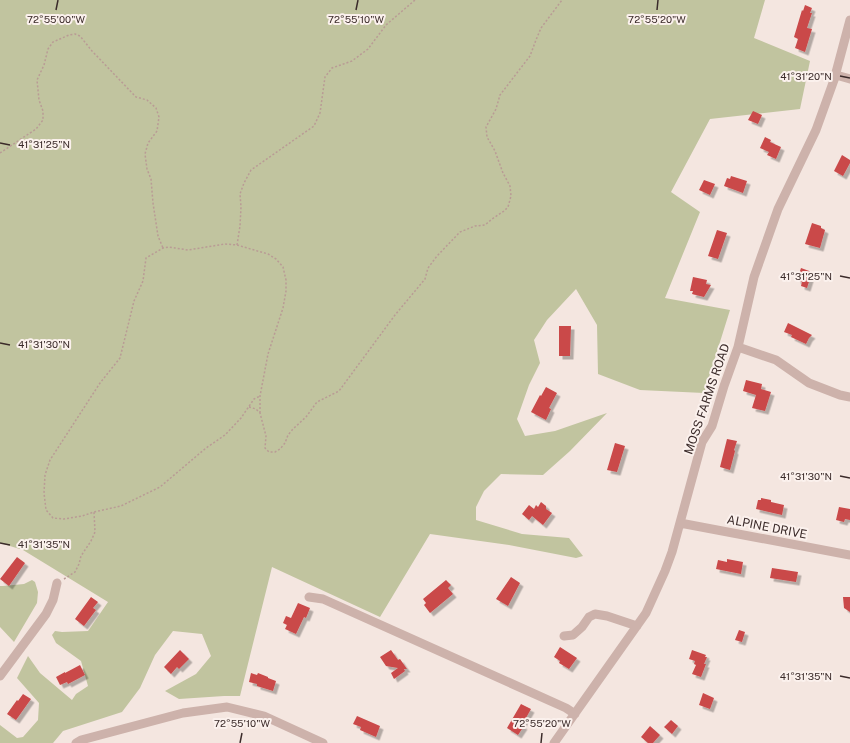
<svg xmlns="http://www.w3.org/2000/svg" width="850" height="743" font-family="'Public Sans',sans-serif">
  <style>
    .green { fill: #c1c49f }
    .building { fill: #ca4849; filter: url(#shadow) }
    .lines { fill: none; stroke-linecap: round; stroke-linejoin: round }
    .path { stroke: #b99b95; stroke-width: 1.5; stroke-dasharray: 2 2; stroke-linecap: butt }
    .minor { stroke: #cdb2ab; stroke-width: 9 }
    .ticks { fill: none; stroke: #3b2b2a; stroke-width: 1.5 }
    .labels { text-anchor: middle; stroke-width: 4; stroke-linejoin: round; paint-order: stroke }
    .street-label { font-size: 12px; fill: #3b2b2a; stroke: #fbf1ed }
    .ticks-label { font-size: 10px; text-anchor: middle; fill: #3b2b2a; stroke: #fbf1ed; stroke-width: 4; stroke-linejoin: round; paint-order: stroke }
  </style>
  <defs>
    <filter id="shadow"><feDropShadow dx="3.5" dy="3.5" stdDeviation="0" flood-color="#0004"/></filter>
  </defs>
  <rect width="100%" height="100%" fill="#f4e6e0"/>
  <path class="green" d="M0,0H765L754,38L810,61L800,109L710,119L671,192L700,212L665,298L730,310L704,393L640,390L598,374L597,325L576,289L547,320L534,340L540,363L529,385L517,419L525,436L555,431L607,413L570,451L543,475L501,474L484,491L476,507V520L522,534L569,538L583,556L576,558L509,545L430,534L380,617L272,567L240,696H224L179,699L165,691L196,674L211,656L202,634L173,631L155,655L140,688L122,712L63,731L53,743H0V725L17,738L23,737L38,720L39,703L17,678L28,656L40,673L72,700L76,694L88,686L81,661L56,643L52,635L55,631L62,632L88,631L108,602L23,550L0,543Z
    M32,580L35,582L38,592L37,603L14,642L0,627V586H3L24,584Z"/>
  <path class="building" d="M805,5L812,8L810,13H812L807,28L812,29L805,52L795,48L798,39L794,37L802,10L803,11Z
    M753,111L762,115L758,124L748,120Z
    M765,137L771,140L770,142L781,147L776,159L767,155L769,152L760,148Z
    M842,155L850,160V163L843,176L834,171Z
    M731,176L747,181L743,193L724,186L727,178L730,179Z
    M704,180L715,184L710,195L699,190Z
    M812,223L821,226V228L825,230L820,248L805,244Z
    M717,230L727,233L718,259L708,256Z
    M801,268L812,272L807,288L801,286L802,282L797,280Z
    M693,277L707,280L706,284L711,285L704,297L692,294L693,291H690Z
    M788,323L812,335L809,338L806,344L791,337L792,335L784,332Z
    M559,326H571L570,356H559Z
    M746,380L762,384L761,389L771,392L765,411L752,408L756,395L743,391Z
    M546,387L557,393L549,408L551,409L546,420L531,412L540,395L541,396Z
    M727,439L737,441L734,450L735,451L730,470L720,467Z
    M615,443L625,446L617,472L607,470Z
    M761,498L771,500V502L784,505L782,515L756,509L758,500H761Z
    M541,502L546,506V509L552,513L543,525L532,516L529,520L522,514L529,505L534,509L536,505L538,507Z
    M839,507L850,509V520L845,519L844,522L836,520Z
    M17,557L25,563L9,586L0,579Z
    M727,559L743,562L741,574L716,569L718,560L727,562Z
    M772,568L798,572L796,582L770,578Z
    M511,577L520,583L508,606L496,599Z
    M446,580L451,585L448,588L453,594L430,613L424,605L426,603L423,599Z
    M91,597L98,602L93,608L96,610L84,626L75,619Z
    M843,597H850V612L844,608Z
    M298,603L310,608L306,618L304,617L296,634L285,629L287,625L283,623L286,616L291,618Z
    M739,630L745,632L742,642L735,640Z
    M560,647L577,658L569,669L559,663L560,661L554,657Z
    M180,650L189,659L179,669L177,667L171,674L164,667Z
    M391,650L398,660L400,659L407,669H404L405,671L394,679L391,673L398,668L386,666L380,657Z
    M692,650L706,655L705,657H707L704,664H706L701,677L692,674L696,665L694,664L695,661L689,659Z
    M80,665L85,675L68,684L67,682L60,685L56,677L65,672V673Z
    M251,673L257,675L258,673L268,677V678L276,681L273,691L257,686V684L249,682Z
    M703,693L714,698L710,709L699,705Z
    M23,694L31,699L16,720L7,714L17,700L18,701Z
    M521,704L531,709L522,725L524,726L518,735L507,728Z
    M357,716L380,726L376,737L360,730L361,727L353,724Z
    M671,720L678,726L672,734L664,727Z
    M650,726L660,735L653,743H648L641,737Z"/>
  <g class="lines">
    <path class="path" d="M0,153L36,129L43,120V111L39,100L37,80L44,65L48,49L53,42L69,35L75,34L80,36L92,51L136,97L147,100L156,108L159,117L157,131L148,143L145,154L147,169L151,179L153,203L158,236L163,248
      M237,245L240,226L241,207L240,194L244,183L251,170L314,126L320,113L325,77L332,68L352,61L368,49L386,25L415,0
      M249,407L256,409L260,413L266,436L265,448L269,452H275L280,449L285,443L288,435L293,429L306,417L317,402L339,391L395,315L425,279L428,268L437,256L460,232L475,226L485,225L492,219L504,211L508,207L511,196L510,186L503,173L495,151L487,137L486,127L496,109L500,95L530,56L536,40L541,28L562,0
      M260,413V396L268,354L283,308L286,291V280L283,267L276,259L268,254L237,245L225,244L188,250L175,248L169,247L163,248L146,258L143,281L134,301L120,358L100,383L50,460L45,475L44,493L46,510L53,518L64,519L82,516L94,512L121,506L160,487L206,448L225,435L241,418L254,399L260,396
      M64,579L75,572L79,564L81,556L91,541L95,532L94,512"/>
    <path class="minor" d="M836,75L850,79
      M738,347L776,360L809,383L840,395L850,397
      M680,523L850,555
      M309,597L323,599L566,708L575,714
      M564,636L573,635L582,627L589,617L595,614L607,616L637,626
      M0,676L46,614L53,600L57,583
      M76,743L81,740L183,713L227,707L264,716L323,743
      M554,743L646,613L665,571L672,552L702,442L712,426L724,386L738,347L754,277L778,209L816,130L834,80L850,20"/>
  </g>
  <path class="ticks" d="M56,10L58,0M356,10L358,0M657,10L658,0M840,76L850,78M0,143L10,145M840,276L850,278M0,343L10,345M840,476L850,478M0,543L10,545M840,676L850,678M240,743L242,733M541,743L542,733"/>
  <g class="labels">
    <g class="street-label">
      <text transform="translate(707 399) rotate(-71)" y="4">MOSS FARMS ROAD</text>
      <text transform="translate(767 527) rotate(11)" y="4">ALPINE DRIVE</text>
    </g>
  </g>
  <g class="ticks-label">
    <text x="56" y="23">72°55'00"W</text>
    <text x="657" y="23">72°55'20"W</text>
    <text x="356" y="23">72°55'10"W</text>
    <text x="806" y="80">41°31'20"N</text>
    <text x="44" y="148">41°31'25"N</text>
    <text x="806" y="280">41°31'25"N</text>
    <text x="44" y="348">41°31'30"N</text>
    <text x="806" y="480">41°31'30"N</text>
    <text x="44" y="548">41°31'35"N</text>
    <text x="806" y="680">41°31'35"N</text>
    <text x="242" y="727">72°55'10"W</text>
    <text x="542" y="727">72°55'20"W</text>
  </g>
</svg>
